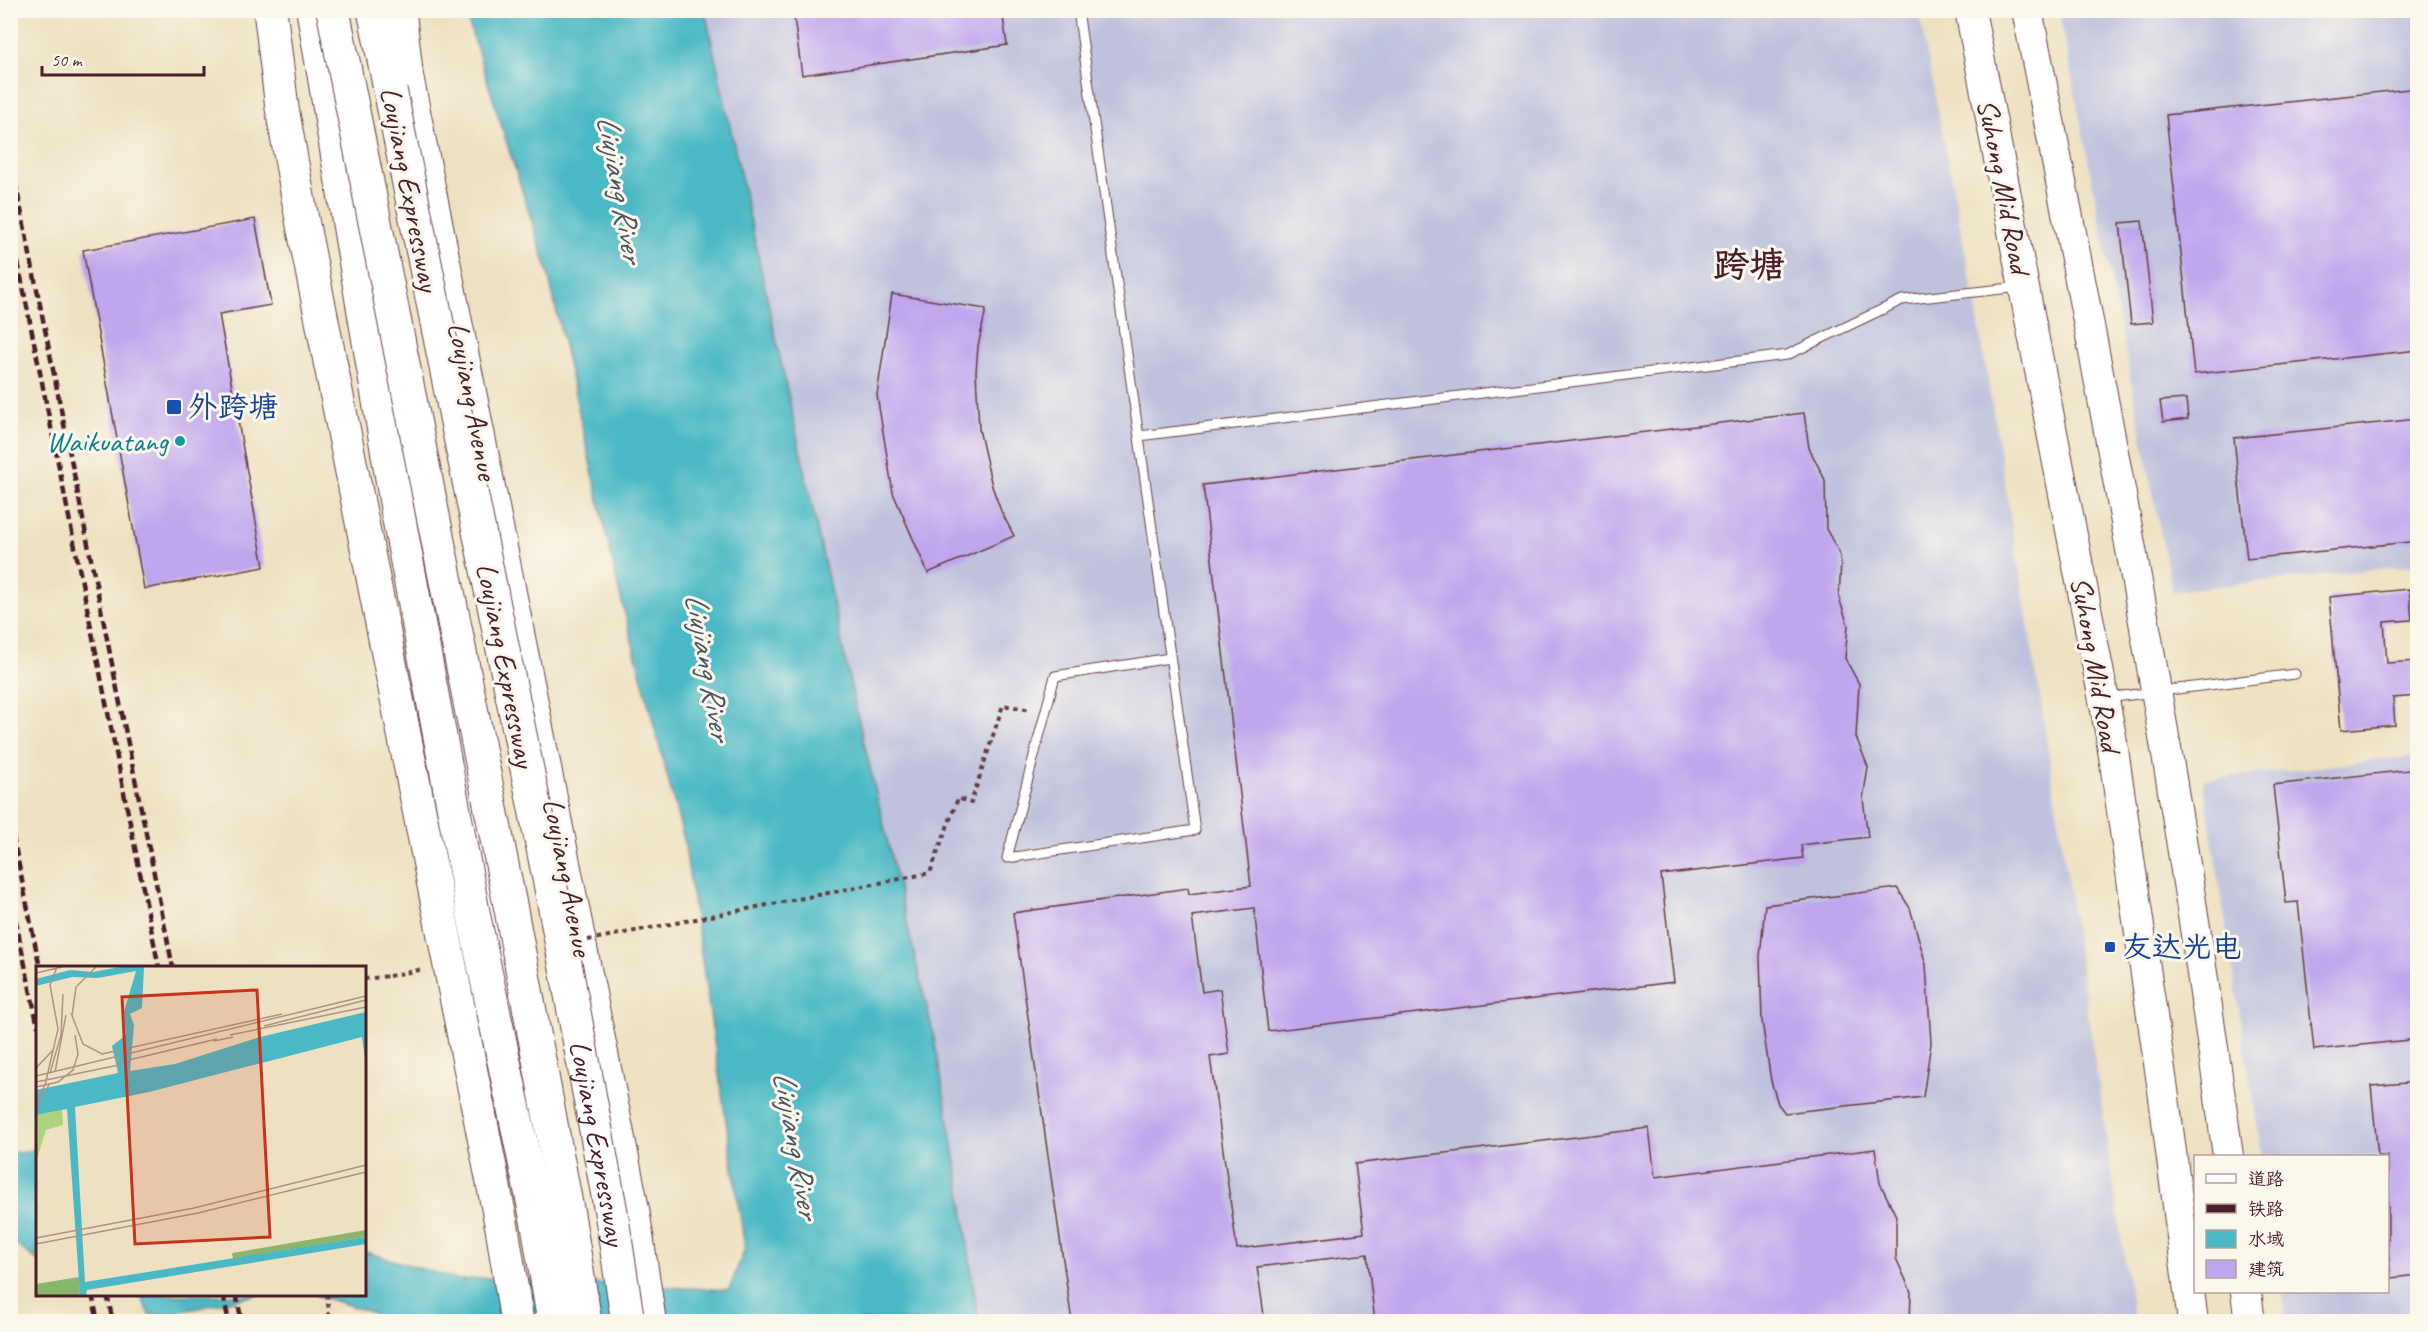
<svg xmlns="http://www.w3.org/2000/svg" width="2428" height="1332" font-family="Caveat,'LXGW WenKai TC',sans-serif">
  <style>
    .industrial { fill: #c0c2dd }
    .water { fill: #4bb9c5; stroke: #4a6c78; stroke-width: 1.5 }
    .building { fill: #bfa6ed }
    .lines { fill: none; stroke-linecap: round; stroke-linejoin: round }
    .service-casing { stroke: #633c42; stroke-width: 11 }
    .primary-casing { stroke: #633c42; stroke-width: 32 }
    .trunk-casing { stroke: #633c42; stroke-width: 35 }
    .path { stroke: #633c42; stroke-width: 4; stroke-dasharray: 4.5 4.5; stroke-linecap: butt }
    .service { stroke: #fff; stroke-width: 9 }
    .primary { stroke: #fff; stroke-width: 30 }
    .trunk { stroke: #fff; stroke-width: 33 }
    .rail { stroke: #4a1f2b; stroke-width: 4.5; stroke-dasharray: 9 4.5; stroke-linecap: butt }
    .trunk-bridge-casing { stroke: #633c42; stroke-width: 35; stroke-linecap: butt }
    .path-bridge { stroke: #633c42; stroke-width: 4; stroke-dasharray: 4.5 4.5; stroke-linecap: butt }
    .trunk-bridge { stroke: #fff; stroke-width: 33 }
    .transit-dot { fill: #1a4fb4; stroke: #fbf7ec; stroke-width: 2 }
    .culture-dot { fill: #0f9aa8; stroke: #fbf7ec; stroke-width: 2 }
    .labels { text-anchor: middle; stroke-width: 6; stroke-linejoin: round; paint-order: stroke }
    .street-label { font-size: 30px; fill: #4a1f2b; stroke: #fbf7ec }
    .transit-label { font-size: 30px; fill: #164399; stroke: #fbf7ec; text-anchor: start }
    .culture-label { font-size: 30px; fill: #0d838f; stroke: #fbf7ec; text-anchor: end }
    .water-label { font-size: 32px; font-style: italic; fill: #4a5561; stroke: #fbf7ec }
    .district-label { font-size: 36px; font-weight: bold; fill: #4a1f2b; stroke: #fbf7ec }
    .inset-road { fill: none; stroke: #ac9385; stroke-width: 1.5 }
    .view { fill: #c8321e; fill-opacity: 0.15; stroke: #c8321e; stroke-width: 3 }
    .inset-edge { fill: none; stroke: #4a1f2b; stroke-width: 3 }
  </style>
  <rect width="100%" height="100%" fill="#fbf7ec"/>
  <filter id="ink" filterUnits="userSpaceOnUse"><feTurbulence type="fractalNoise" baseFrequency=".0167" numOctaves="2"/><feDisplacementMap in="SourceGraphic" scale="12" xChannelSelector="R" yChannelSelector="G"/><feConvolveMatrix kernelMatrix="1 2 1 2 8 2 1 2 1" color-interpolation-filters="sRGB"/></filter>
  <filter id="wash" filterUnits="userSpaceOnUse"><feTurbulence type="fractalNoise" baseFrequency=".008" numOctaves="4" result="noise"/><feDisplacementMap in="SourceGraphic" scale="24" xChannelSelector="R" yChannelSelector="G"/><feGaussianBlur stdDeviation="1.35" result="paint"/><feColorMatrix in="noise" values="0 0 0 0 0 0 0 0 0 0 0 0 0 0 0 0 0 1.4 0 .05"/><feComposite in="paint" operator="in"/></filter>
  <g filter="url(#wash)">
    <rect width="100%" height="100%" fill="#eee1c1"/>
    <path class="industrial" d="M705,11H1919L1976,308L2040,696L2134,1321H978L960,1185L933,1033L856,709Z
      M2059,11H2417V565L2172,591Z
      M2417,756V1321H2287L2282,1292H2388V1156H2262L2203,780Z"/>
    <path class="water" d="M465,11H705L856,709L933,1033L960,1185L978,1321L383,1322L373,1313L316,1295L364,1294L365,1252L460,1280L487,1278L729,1290L745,1248L684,840L619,591L547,269Z
      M37,1149H38L37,1260L18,1246L10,1244L11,1152L20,1153Z
      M141,1295H257L175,1313L149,1315Z"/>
    <g id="blocks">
      <path class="building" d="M793,10H1002L1007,45L802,75Z
        M2418,88V350L2194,374L2166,115Z
        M255,219L271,305L219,314L264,567L144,589L83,250Z
        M2142,221L2153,322L2131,324L2120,223Z
        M892,294L986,309L978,346L976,372L979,429L992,486L1001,511L1014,536L928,573L893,493L877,395Z
        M2186,399L2188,419L2163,422L2160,401Z
        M1804,413L1809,448L1825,480L1826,529L1839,552L1841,562L1839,598L1848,625L1845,658L1859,684L1856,737L1868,767L1863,799L1868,837L1801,845L1803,858L1661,875L1674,982L1268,1031L1254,908L1192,916L1202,992L1220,989L1229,1054L1210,1057L1237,1249L1364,1233L1355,1164L1649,1128L1655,1177L1875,1149L1880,1183L1896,1216V1258L1911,1292L1910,1322H1375L1367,1254L1257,1267L1265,1322H1072L1013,913L1188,888L1189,894L1251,886L1203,485Z
        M2418,419V541L2247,559L2234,438Z
        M2409,589L2412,620L2384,622L2387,663L2418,661V696L2393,698L2395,725L2341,730L2329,597Z
        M2418,769V1039L2314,1050L2298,902L2286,903L2273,785Z
        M1897,888L1910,908L1926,965L1931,1043L1923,1097L1785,1113L1778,1104L1771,1081L1762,1021L1760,957L1765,905Z
        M2418,1082V1275L2391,1278L2388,1246V1156H2378L2371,1086Z"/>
    </g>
  </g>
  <g filter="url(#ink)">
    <use href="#blocks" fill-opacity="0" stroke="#633c42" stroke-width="1.5"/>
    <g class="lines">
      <defs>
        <path id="service" d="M1078,10L1195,830L1007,858L1055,676L1170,658
          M1139,436L1787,355L1902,300L2020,287
          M2107,698L2295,674"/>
        <path id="primary" d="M1970,10L2111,736L2163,1090L2193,1322
          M2027,10C2103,391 2177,772 2228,1156
          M402,46L634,1209L651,1322
          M426,575L494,913L531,1117
          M2246,1292L2250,1322"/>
        <path id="trunk" d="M313,10L398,514"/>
      </defs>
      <use href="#service" class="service-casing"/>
      <use href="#primary" class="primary-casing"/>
      <use href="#trunk" class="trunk-casing"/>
      <path class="path" d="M640,930L930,873L958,798L971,803L1003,705L1031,710
        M364,979L389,976
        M327,1294L330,1322"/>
      <use href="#service" class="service"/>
      <use href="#primary" class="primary"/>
      <use href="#trunk" class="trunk"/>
      <path class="rail" d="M10,155L173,968
        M10,222L159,968
        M10,822L40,968
        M10,893L38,1027
        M92,1294L98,1322
        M107,1294L113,1322
        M223,1294L229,1322
        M236,1294L242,1322"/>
      <defs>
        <g id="trunk-bridge">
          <path d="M270,10L282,108L303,225L502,1228L517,1322"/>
          <path d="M333,10L511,910L569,1220L585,1322"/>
          <path id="s1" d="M374,10L554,903L611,1212L628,1322"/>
          <path d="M399,10L406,71"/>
          <path d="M398,514L474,917L538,1225L554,1322"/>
        </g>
      </defs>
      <use href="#trunk-bridge" class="trunk-bridge-casing"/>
      <path class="path-bridge" d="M588,940L640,930
        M389,976L424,969"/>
      <use href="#trunk-bridge" class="trunk-bridge"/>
    </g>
  </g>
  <g class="transit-dot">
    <rect x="166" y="399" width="16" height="16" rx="3"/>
    <rect x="2104" y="941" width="12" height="12" rx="3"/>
  </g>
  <circle class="culture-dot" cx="180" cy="441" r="6"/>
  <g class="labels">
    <g class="street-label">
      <text transform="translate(2004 186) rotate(79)" y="10">Suhong Mid Road</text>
      <text transform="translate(410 189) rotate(79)" y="10">Loujiang Expressway</text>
      <text transform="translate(473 401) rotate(79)" y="10">Loujiang Avenue</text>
      <text transform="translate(2096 664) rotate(80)" y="10">Suhong Mid Road</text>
      <text transform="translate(506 665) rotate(79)" y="10">Loujiang Expressway</text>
      <text transform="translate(568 877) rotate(79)" y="10">Loujiang Avenue</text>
      <text dy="10" stroke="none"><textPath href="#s1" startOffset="1155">Loujiang Expressway</textPath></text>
    </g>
    <g class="transit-label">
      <text x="188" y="417">外跨塘</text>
      <text x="2122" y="957">友达光电</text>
    </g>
    <g class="culture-label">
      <text x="168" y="451">Waikuatang</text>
    </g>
    <g class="water-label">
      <text transform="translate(621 188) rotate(80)" y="11">Liujiang River</text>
      <text transform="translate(709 666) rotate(80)" y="11">Liujiang River</text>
      <text transform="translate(797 1144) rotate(80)" y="11">Liujiang River</text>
    </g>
    <g class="district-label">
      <text x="1749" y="277">跨塘</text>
    </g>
  </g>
  <g transform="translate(36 966)">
    <rect width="330" height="330" fill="#eee1c1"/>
    <path d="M26,144L27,159L10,164L0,196V149Z" fill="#acd37e"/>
    <path d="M330,264V271L197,293L196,287ZM43,311L44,329H0V318Z" fill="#89b56d"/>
    <path d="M84,1H108L106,42L94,48L98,59L94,105L139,98L224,71L330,46V101L326,71L113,126L39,141L49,316L330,271V278L51,324L50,329H44L31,143L0,149V124L82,107L76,80L90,69L88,46L100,5L62,12L36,11L0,20V13L34,4L57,6Z" fill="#4bb9c5"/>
    <path class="inset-road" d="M0,7L26,1M35,47L47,78L66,88L246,48M36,50L40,21L60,1M228,60L330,34M194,69L330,41M178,75L197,71M80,97L181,73M0,102L17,84M19,106L30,49M14,107L25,69L27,28M0,110L330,30M0,116L83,99M9,119L22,63L14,19L21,1M0,121L22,116L37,104L42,88L39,69M0,136L10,117M0,143L14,117M0,272L158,242L330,199M0,278L162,247L330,206"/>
    <path class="view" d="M221,24L234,271L99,278L86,31Z"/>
    <rect width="330" height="330" class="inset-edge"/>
  </g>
  <rect width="2428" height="1332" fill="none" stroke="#fbf7ec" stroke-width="36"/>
  <rect x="2194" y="1155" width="195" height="138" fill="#fbf7ec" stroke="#b4a19f" stroke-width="1.5"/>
  <rect x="2206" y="1174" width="30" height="9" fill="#ffffff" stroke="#b4a19f" stroke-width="1.5"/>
  <text x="2248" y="1185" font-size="18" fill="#4a1f2b">道路</text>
  <rect x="2206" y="1204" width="30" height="9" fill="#4a1f2b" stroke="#b4a19f" stroke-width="1.5"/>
  <text x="2248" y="1215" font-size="18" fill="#4a1f2b">铁路</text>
  <rect x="2206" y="1230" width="30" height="18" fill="#4bb9c5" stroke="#b4a19f" stroke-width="1.5"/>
  <text x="2248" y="1245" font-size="18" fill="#4a1f2b">水域</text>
  <rect x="2206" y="1260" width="30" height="18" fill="#bfa6ed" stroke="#b4a19f" stroke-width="1.5"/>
  <text x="2248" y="1275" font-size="18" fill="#4a1f2b">建筑</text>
  <path d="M42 66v9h162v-9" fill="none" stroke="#4a1f2b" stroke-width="3"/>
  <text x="51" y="66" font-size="18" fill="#4a1f2b" stroke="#fbf7ec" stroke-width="4.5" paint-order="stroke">50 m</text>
</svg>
